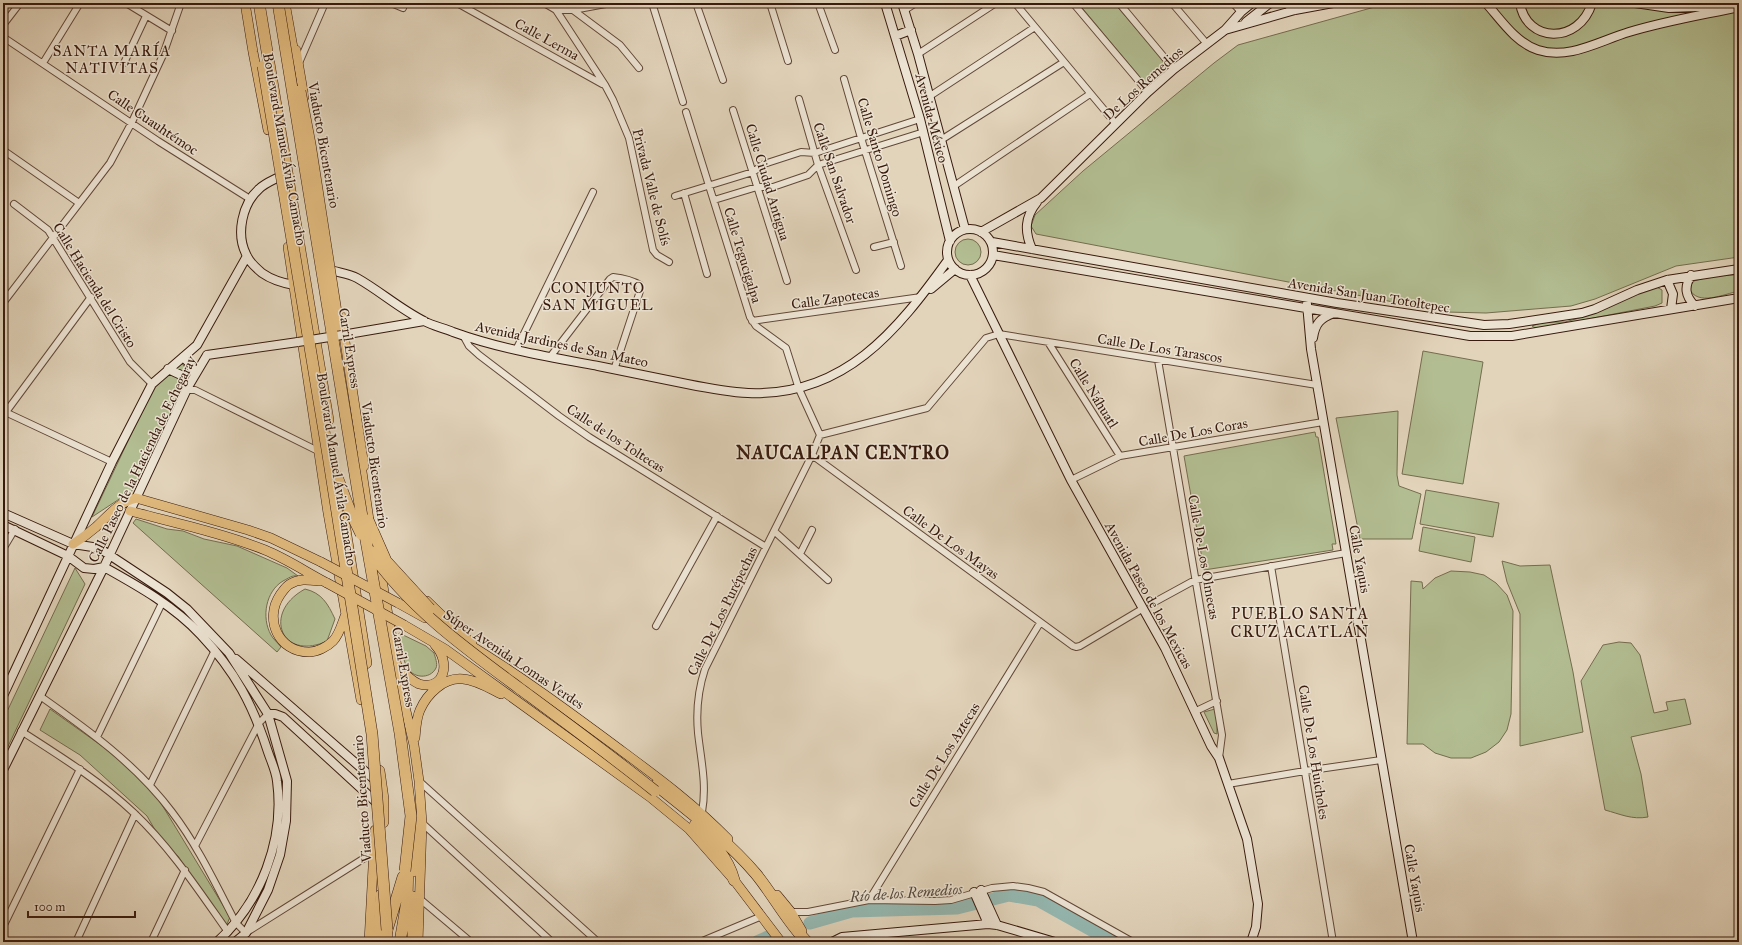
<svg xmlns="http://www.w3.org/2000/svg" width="1742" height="945" font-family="'IM FELL Great Primer',serif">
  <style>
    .green { fill: #b2bd91; stroke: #756c4f }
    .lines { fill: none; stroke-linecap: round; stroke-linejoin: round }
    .river { stroke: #95b8b1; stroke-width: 13 }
    .street-casing { stroke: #624838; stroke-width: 8 }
    .secondary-casing { stroke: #381a0d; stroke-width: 10 }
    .primary-casing { stroke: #381a0d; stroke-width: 10 }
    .highway-casing { stroke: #381a0d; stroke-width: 12 }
    .street { stroke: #ece3d3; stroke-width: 6 }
    .secondary { stroke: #ece3d3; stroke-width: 8 }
    .primary { stroke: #e1ba7e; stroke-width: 9 }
    .highway { stroke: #e1ba7e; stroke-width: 11 }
    .secondary-bridge-casing { stroke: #381a0d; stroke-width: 10; stroke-linecap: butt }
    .primary-bridge-casing { stroke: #381a0d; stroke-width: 10; stroke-linecap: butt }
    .highway-bridge-casing { stroke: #381a0d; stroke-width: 12; stroke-linecap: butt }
    .secondary-bridge { stroke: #ece3d3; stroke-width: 8 }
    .primary-bridge { stroke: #e1ba7e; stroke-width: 9 }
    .highway-bridge { stroke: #e1ba7e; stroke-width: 11 }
    .labels { text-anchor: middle; stroke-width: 3; stroke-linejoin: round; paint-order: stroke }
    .street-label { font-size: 14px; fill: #381a0d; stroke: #ece3d3 }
    .neighbourhood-label { font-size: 15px; letter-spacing: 1px; fill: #381a0d; stroke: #ece3d3 }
    .water-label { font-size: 15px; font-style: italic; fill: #54493e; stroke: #ece3d3 }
    .quarter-label { font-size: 16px; letter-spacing: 1px; fill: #381a0d; stroke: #ece3d3 }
    .district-label { font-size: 18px; font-weight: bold; letter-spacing: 1px; fill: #381a0d; stroke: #ece3d3 }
  </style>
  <rect width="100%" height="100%" fill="#e2d4bb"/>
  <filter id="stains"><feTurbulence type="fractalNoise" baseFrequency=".005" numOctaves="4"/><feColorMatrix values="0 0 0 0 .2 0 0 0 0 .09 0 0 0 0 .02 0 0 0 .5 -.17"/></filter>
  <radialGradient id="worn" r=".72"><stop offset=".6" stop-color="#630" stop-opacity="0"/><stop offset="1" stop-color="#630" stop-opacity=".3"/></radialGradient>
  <path class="green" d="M1078,3H1114L1170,68L1149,88Z
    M1389,3H1739V257L1676,266L1595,299L1571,306L1486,313L1446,312L1036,234L1031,226L1035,215L1083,171L1214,63L1238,45Z
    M955 252a13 13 0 1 1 26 0a13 13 0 1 1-26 0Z
    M1739,275V291C1724,294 1697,307 1689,288L1694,281C1709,276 1723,275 1739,275Z
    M1655,286L1662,290V303L1655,306L1537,329L1532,326L1544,322H1565L1586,316Z
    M1423,351L1483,362L1463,484L1402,474Z
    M180,361L190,374L133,490L92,517L156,382Z
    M1398,411L1397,475L1399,486L1421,494L1412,539H1360L1336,418Z
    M1315,432L1316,437H1318L1336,544H1332L1333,550L1204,570L1184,456Z
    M1426,490L1499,503L1493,537L1420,524Z
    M136,519L167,529L183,531L204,539L237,546L287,568L298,576C292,575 289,578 283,581C266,591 261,617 271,635C273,639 278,643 281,647L277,652L133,523Z
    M1423,527L1475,537L1471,562L1419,551Z
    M1502,561L1520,566L1550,565L1573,672L1583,732L1520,746V614L1507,582Z
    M75,568L85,584L3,757V720Z
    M1451,571L1470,572L1484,575L1496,583L1507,595L1513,611L1511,714L1507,730L1499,742L1486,752L1471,758H1451L1435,753L1423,744H1407L1411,581L1422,582L1423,589L1435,578Z
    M305,589C322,593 328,604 335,619L327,641C282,662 261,613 305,589Z
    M399,633L426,646L434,653C435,657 438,664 436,668C430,680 412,678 407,667C402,659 401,642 399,633Z
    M1619,642L1631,643L1640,655L1654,713L1668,710L1666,702L1685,699L1691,724L1631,737L1641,774L1648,817C1632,820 1620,814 1605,810L1581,681L1603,645Z
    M50,709L116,756L156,795L230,917L225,929L178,856L166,849L147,816L113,785L80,755L40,730Z
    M1215,709L1217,716V734L1214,733L1204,712Z"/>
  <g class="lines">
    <path class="river" d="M810,923L852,911L957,908L1009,895L1038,900L1113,942
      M757,942L768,937"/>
    <defs>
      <path id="street" d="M126,3L172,31
        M391,3L403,8
        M457,3L602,84
        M544,3L556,10L605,85L613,100L629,138L653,250L657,255L669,262
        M652,3L683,102
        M696,3L723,80
        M770,3L788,61
        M818,3L835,50
        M1015,3L1116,124
        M1073,3L1148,92
        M1119,3L1174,69
        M1172,3L1207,44
        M1233,3L1241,12
        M556,10H573L611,3
        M556,10L561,3
        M573,10L620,45L639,68
        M905,10L916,3
        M3,25L20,3
        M3,37L158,141L250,199
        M918,54L996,3
        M43,63L80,3
        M124,63L146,16
        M299,63L325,3
        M844,79L861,138L901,266
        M930,96L1035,27
        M799,99L818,165L856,270
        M733,110L787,281
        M686,112L750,317L756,326L786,348L799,389L820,435L812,455L705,669C698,690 696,711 698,733C701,760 707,785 702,812
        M941,140L1064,62
        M3,150L79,203
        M954,186L1090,94
        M684,193L707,274
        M675,196L753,172L764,164L801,152L815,153L920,119
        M714,200L757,187H773L808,175L818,165L924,132
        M14,204L48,230L130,362L152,384
        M874,247L894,242
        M3,303L110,163L132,122L163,55L181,3
        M752,321L921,297
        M463,335L469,346L479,355L559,416L589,437L766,547
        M1048,342L1120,456
        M516,350L593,192
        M550,357L610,279L613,277C622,278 632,280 640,285V291L614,370
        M1158,360L1222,735L1219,758
        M187,390H195L318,451
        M3,411L112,462
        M6,412L91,297
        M820,435L927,408L986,338L999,334L1317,385
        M812,455L1073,646L1076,647L1080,646L1142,609
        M1071,480L1120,456L1323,422
        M774,531L828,580
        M3,549L15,529
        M800,554L812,530
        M1271,566L1333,942
        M1151,604L1195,580L1346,553
        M656,626L717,516
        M3,680L9,682
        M40,696C88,730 136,764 172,812C198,846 216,885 236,923L246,933
        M1196,711L1217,701
        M21,731C60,756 100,781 134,813C171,848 199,891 228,932
        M97,737L162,603
        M419,781L598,942
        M1228,784L1305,771L1381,760
        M150,785L215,650
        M422,823L552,942
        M195,846L259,723L268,714
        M420,899L471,942
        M869,900L1040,623
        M791,912H808L869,900L935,901L951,900L992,888L1013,886L1028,888L1044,892L1133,942
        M3,927L80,769
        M247,932L374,852
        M76,942L135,814
        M151,942L185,870
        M700,942L762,916"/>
      <path id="secondary" d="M885,3L920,119L950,241
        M902,3L918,54L965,229
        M1285,3L1295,10
        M1486,3C1501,20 1516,43 1538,50C1569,60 1599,41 1629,32C1665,21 1702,15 1739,7
        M1520,3C1526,43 1579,45 1592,3
        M1635,3L1669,8L1723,6
        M1246,22L1270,3
        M1225,30L1241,12L1252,3
        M895,36L911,30
        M277,178C271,181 264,184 259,189C242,204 236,234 246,254C249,262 256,268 262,273C272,280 282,283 294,285
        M947 252a23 23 0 1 1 46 0a23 23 0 1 1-46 0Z
        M981,232L1041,198L1148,92L1174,69L1225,30L1295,10L1333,3
        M992,242L1337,303L1484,325L1509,324L1582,313L1595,309L1637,290L1667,280L1739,269
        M1032,249C1024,231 1025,217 1037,202
        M993,255L1470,336H1512L1739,298
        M334,271C342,273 350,274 357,278C380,291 400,309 424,321C433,326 444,328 453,332C500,349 549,357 598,366C628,372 657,378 687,384C707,388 727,392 748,393C844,397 897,331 948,260
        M970,275L1071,480L1165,648L1211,746L1219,758L1247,839L1258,904L1256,927L1251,942
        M1691,275C1684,287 1685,296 1695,306
        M1667,280L1673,294L1671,309
        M931,289L955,269
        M1307,304L1311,349L1413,942
        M348,334L424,321
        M1313,338C1315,324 1320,318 1334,313
        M207,355L298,342
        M183,357L190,364L195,375
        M168,369L181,375L188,387
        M3,513L73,544L99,548L167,593L187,609L229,653L268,714L287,781L286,821L280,855L268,890L246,933L235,942
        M3,525L68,556L84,568L94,569L104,567C138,586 174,606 201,635C235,671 253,705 268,752C271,761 276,771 277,781C285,840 261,902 217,942
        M236,659L375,780
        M3,696L112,462L152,384L197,345L247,256
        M268,714H275L283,717L377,803
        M3,770L104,567L188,387L207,355
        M981,890L997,925
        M974,892L988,924
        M832,942L842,937L988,924L997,925L1055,942"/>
      <path id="primary" d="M245,3L253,52L268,130
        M296,50L304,97
        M288,247L328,513L361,700
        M341,316L364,466
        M130,511C175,523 222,533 265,550C287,559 306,572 327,583
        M73,544C81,539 89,533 96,527C109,515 119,502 136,498L248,530L271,538L321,562
        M379,563L401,690L414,745L419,781L422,823L418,942
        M320,581C310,580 299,578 290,584C286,586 283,591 280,595C264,619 278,652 309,652C317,652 327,647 333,641C339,635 342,624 345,616
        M427,601L461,634L472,643
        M398,603L425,618
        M404,625L445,649L650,797L689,829L734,880L781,942
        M465,642C518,674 568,711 618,748C657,777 694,804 728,839
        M397,666C403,672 411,681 419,684C445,691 451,662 435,645
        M415,738C416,729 416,719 420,710C427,694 444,677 463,679C476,680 489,688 501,694
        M777,895L791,912L802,931
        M369,942L375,830"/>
      <path id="highway" d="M259,3L328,420
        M284,3L294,59
        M359,458L369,527
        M341,504L366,663
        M379,771L383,799V822
        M656,785C691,813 727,840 756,874C774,896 787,922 807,942
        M695,825C712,841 728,857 734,880
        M413,871L414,821
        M378,942L381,895
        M386,942L387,930L403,877
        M400,942L407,901L408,860
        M413,942V897"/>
    </defs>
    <use href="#street" class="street-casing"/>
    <use href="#secondary" class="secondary-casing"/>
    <use href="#primary" class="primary-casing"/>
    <use href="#highway" class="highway-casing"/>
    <use href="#street" class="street"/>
    <use href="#secondary" class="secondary"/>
    <use href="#primary" class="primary"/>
    <use href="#highway" class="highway"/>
    <defs>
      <path id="secondary-bridge" d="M298,342L348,334"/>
      <path id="primary-bridge" d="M321,562L398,603
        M327,583L404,625"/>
      <path id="highway-bridge" d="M278,3L364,529L400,733L411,816L405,871
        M263,66L328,455L372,734L387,930
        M300,91L310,144L338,325
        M336,474L350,511L361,534
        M368,520L386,561L430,609
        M370,551C408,607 465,648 519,688C565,722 610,755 655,791"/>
    </defs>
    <use href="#secondary-bridge" class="secondary-bridge-casing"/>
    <use href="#primary-bridge" class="primary-bridge-casing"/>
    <use href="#highway-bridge" class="highway-bridge-casing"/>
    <use href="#secondary-bridge" class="secondary-bridge"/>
    <use href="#primary-bridge" class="primary-bridge"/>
    <use href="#highway-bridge" class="highway-bridge"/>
  </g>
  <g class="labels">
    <g class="street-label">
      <text transform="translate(547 39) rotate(29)" y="5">Calle Lerma</text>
      <text transform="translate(1143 83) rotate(-42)" y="5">De Los Remedios</text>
      <text transform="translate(932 118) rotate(75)" y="5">Avenida México</text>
      <text transform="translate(153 122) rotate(34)" y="5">Calle Cuauhtémoc</text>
      <text transform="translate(324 145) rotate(80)" y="5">Viaducto Bicentenario</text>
      <text transform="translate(285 149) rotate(80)" y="5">Boulevard Manuel Ávila Camacho</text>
      <text transform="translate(880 157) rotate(73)" y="5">Calle Santo Domingo</text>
      <text transform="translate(835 173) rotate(71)" y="5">Calle San Salvador</text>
      <text transform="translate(768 182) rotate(73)" y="5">Calle Ciudad Antigua</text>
      <text transform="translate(652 187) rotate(76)" y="5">Privada Valle de Solís</text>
      <text transform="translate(743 255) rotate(73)" y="5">Calle Tegucigalpa</text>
      <text transform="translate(95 285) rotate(58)" y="5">Calle Hacienda del Cristo</text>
      <text transform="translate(1369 295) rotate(9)" y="5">Avenida San Juan Totoltepec</text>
      <text transform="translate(835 298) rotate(-8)" y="5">Calle Zapotecas</text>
      <text transform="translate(562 344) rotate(12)" y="5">Avenida Jardines de San Mateo</text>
      <text transform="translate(350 348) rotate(81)" y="5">Carril Express</text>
      <text transform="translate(1160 348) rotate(9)" y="5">Calle De Los Tarascos</text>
      <text transform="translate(1094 393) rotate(58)" y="5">Calle Náhuatl</text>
      <text transform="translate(1193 432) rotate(-10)" y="5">Calle De Los Coras</text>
      <text transform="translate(616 438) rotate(33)" y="5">Calle de los Toltecas</text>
      <text transform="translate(142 459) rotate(-64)" y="5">Calle Paseo de la Hacienda de Echegaray</text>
      <text transform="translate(375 465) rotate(82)" y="5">Viaducto Bicentenario</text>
      <text transform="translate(337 469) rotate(81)" y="5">Boulevard Manuel Ávila Camacho</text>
      <text transform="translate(951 542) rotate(36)" y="5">Calle De Los Mayas</text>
      <text transform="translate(1204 557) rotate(80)" y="5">Calle De Los Olmecas</text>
      <text transform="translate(1360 559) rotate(80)" y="5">Calle Yaquis</text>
      <text transform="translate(1149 595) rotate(61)" y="5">Avenida Paseo de los Mexicas</text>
      <text transform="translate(722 611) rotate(-64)" y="5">Calle De Los Purépechas</text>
      <text transform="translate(514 659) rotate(34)" y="5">Súper Avenida Lomas Verdes</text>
      <text transform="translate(404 667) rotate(80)" y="5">Carril Express</text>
      <text transform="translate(1314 752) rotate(81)" y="5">Calle De Los Huicholes</text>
      <text transform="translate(944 755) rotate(-58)" y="5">Calle De Los Aztecas</text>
      <text transform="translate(362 799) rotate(-94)" y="5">Viaducto Bicentenario</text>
      <text transform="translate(1415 878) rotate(80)" y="5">Calle Yaquis</text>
    </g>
    <g class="neighbourhood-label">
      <text x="112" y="56">SANTA MARÍA<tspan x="112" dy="17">NATIVITAS</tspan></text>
      <text x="598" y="293">CONJUNTO<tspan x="598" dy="17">SAN MIGUEL</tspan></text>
    </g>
    <g class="water-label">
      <text transform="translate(906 893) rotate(-4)" y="5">Río de los Remedios</text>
    </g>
    <g class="quarter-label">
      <text x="1300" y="619">PUEBLO SANTA<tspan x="1300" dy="18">CRUZ ACATLÁN</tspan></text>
    </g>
    <g class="district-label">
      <text x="843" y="459">NAUCALPAN CENTRO</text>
    </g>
  </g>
  <rect width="1742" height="945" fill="none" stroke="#e2d4bb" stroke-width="16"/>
  <rect x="4" y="4" width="1734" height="937" fill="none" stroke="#381a0d" stroke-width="2"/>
  <rect x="8" y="8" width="1726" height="929" fill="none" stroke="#381a0d"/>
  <path d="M28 911v6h107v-6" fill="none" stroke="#381a0d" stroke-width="2"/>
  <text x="34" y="911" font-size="12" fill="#381a0d" stroke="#ece3d3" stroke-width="3" paint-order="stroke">100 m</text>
  <rect width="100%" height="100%" filter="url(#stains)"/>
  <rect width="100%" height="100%" fill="url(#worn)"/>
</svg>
